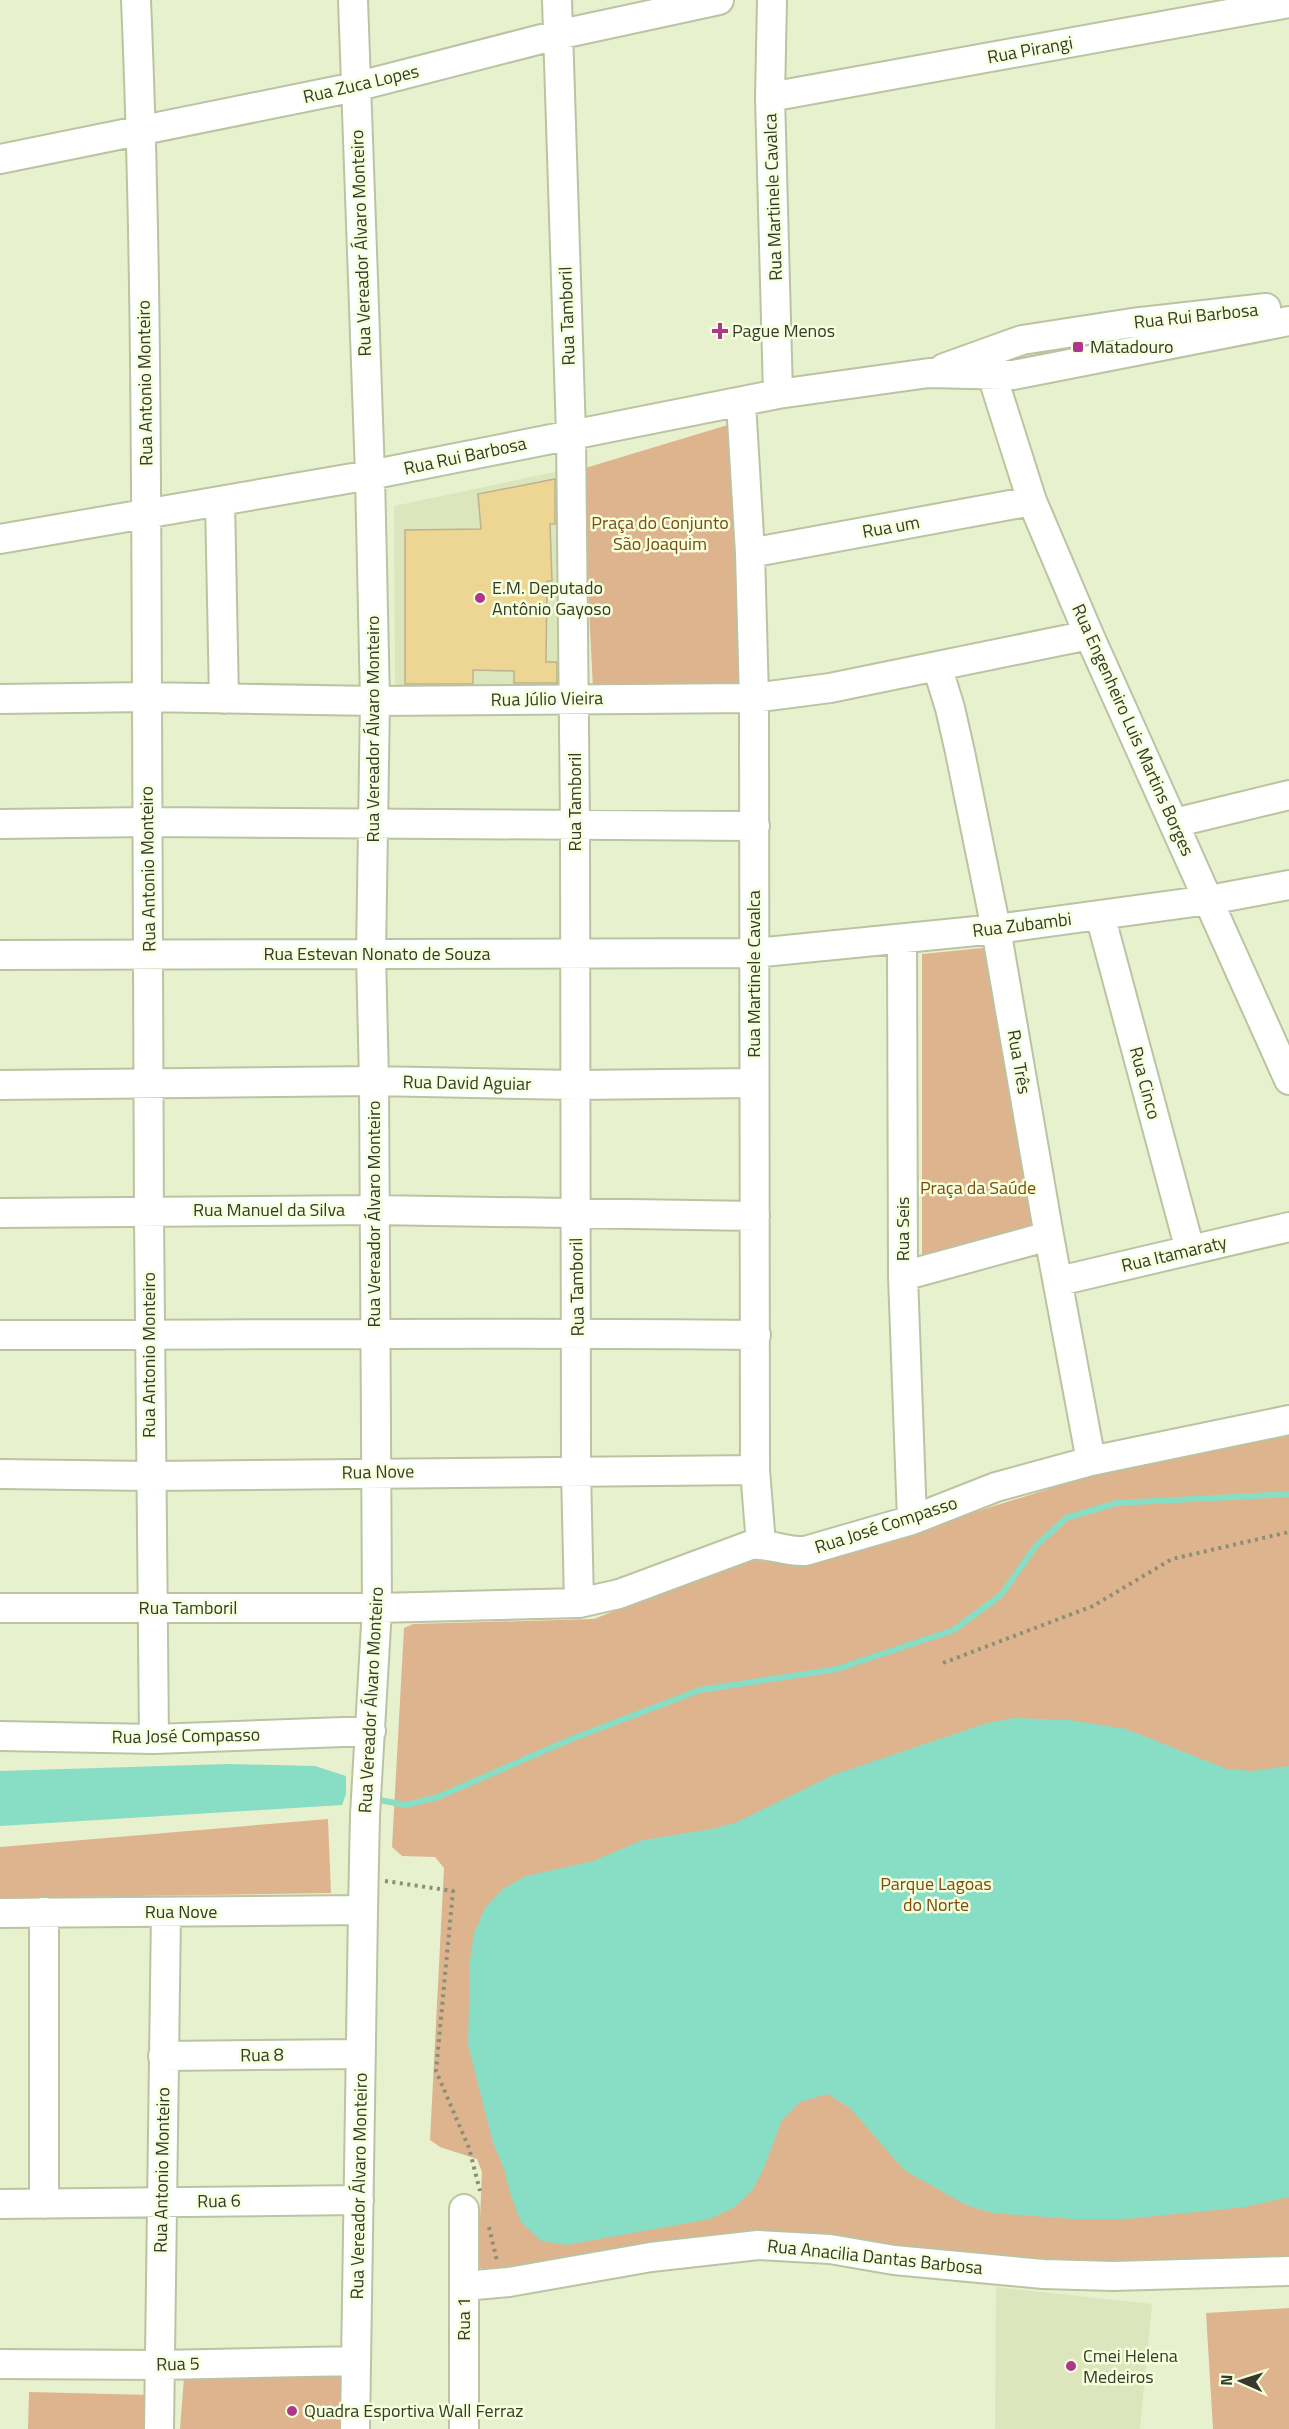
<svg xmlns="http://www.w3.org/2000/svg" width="1289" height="2429" font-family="'Titillium Web',sans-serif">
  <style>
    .built { fill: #dce5bc }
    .green { fill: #deb48e }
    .water { fill: #88ddc5 }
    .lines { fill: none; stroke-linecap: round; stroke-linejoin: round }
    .stream { stroke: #88ddc5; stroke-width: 6 }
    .building { fill: #edd693; stroke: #bdb290; stroke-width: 1.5 }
    .minor-casing { stroke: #bbc3a1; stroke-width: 32 }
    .path { stroke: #8a8f77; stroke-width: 4; stroke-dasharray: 3 4.5; stroke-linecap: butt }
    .minor { stroke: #fff; stroke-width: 28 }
    .poi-dot { fill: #ae378d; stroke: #f6ffdb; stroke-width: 2 }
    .labels { text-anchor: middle; stroke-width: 5; stroke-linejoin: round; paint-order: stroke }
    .street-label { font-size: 18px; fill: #36392b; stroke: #f6ffdb }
    .poi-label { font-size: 18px; fill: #36392b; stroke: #f6ffdb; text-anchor: start }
    .park-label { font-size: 18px; fill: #7c4b12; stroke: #f6ffdb }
  </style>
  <rect width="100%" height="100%" fill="#e8f1ce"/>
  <path class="built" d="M564,470L565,690L395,693L394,506Z
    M996,2287L1152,2304L1140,2429H995Z"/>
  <path class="green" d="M731,424L740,690L593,689L582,469Z
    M993,947L1043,1232L922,1262V954Z
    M1289,1433V2257L1116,2265L987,2258L813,2234L622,2251L487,2270L478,2267L482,2172L477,2159L440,2147L430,2140L444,1868L435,1857L402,1856L392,1847L404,1628L413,1624L594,1619L736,1563L751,1560L801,1566L1094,1475Z
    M328,1819L331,1893L0,1898V1847Z
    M1289,2308V2429H1213L1206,2313Z
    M346,2374V2429H180L184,2378Z
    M29,2392L151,2395L150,2429H28Z"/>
  <path class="water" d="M1014,1718L1069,1720L1126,1729L1227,1769L1253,1771L1289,1766V2197L1245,2207L1127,2219H1073L992,2213L966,2205L904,2170L850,2108L827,2094L800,2102L782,2120L764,2168L752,2191L733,2208L710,2219L566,2245L541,2241L521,2222L511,2196L504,2169L493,2143L468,2045L470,1960L474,1933L485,1908L503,1889L526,1876L593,1861L643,1840L712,1829L737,1822L833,1775L987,1723Z
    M228,1764L315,1766L346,1776V1794L342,1805L0,1826V1771Z"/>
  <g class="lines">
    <path class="stream" d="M374,1799L406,1805L438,1797L569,1740L700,1690L837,1669L954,1630L1001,1595L1035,1547L1066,1518L1117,1503L1289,1494"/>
  </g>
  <path class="building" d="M555,479V524H550L552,581H547L546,662H557V683H514V671L473,670V684H405V530L481,529L478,494Z"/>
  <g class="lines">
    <defs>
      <path id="minor" d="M136,0C146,233 146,466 147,699C148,1046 149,1392 154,1739
        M353,0L370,475L375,701L371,955L374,1081L377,1608L365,1815L363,1910L355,2429
        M557,0L571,434L575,826L576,1470L579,1603
        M772,0L770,97L778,394
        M770,97L1289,3
        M0,159L355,87L557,35L719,0
        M944,368L1022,340L1132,323L1266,308
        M992,375L1032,501L1089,635L1289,1080
        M741,403L750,553L754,698L755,1470L761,1544
        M220,501L224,699
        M0,539L370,475L778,394L929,373L1013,375L1289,321
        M750,553L1032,501
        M937,666L950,708L960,752L996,929L1049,1236L1091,1461
        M0,699L147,697L375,701L754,698L830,688L1089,635
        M1174,823L1289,795
        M0,824L147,822L755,826
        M1100,915L1190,1250
        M902,939L903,1276L912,1520
        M0,955L754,953L996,929L1209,900L1289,885
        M0,1085L374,1081L576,1085L754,1083
        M0,1213L374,1210L755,1216
        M903,1276L1049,1236
        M1059,1281L1289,1227
        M0,1335C252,1335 504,1332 756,1335
        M0,1474L149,1476L755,1470
        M0,1608H377L579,1603L619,1594L751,1545C770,1543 785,1552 805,1551L912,1520L996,1487L1091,1461L1289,1420
        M0,1736L154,1739L371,1731
        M44,1912V2204
        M0,1913L363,1910
        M163,2056L361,2054
        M0,2204L359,2200
        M464,2286L509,2282L651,2257L758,2245L830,2249L894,2260L1043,2274L1113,2276L1289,2271
        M0,2364L160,2365L356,2361
        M159,2429L166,1912
        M464,2429V2209"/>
    </defs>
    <use href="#minor" class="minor-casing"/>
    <path class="path" d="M943,1663L1093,1606L1172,1559L1289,1532
      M385,1881L453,1891L436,2071L469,2148L480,2191
      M489,2227L497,2261"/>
    <use href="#minor" class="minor"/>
  </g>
  <g class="poi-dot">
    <path d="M717 322h6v6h6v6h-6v6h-6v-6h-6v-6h6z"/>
    <rect x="1072" y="341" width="12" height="12" rx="3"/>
    <circle cx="480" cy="598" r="6"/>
    <circle cx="1071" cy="2366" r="6"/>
    <circle cx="292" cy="2411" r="6"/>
  </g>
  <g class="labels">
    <g class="street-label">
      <text transform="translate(1030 50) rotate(-10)" y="6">Rua Pirangi</text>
      <text transform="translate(361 84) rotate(-13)" y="6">Rua Zuca Lopes</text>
      <text transform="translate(773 197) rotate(-92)" y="6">Rua Martinele Cavalca</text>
      <text transform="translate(361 243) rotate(-92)" y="6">Rua Vereador Álvaro Monteiro</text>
      <text transform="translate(567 316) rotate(-92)" y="6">Rua Tamboril</text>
      <text transform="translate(1196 316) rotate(-6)" y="6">Rua Rui Barbosa</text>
      <text transform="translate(145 383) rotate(-91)" y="6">Rua Antonio Monteiro</text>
      <text transform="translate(465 456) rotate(-12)" y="6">Rua Rui Barbosa</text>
      <text transform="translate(891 527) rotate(-10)" y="6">Rua um</text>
      <text transform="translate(547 699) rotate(-1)" y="6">Rua Júlio Vieira</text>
      <text transform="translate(373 729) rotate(-90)" y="6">Rua Vereador Álvaro Monteiro</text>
      <text transform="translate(1133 730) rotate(66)" y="6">Rua Engenheiro Luis Martins Borges</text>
      <text transform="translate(575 802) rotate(-90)" y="6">Rua Tamboril</text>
      <text transform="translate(148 869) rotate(-91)" y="6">Rua Antonio Monteiro</text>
      <text transform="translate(1022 925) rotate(-7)" y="6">Rua Zubambi</text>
      <text x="377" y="960">Rua Estevan Nonato de Souza</text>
      <text transform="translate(754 974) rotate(-90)" y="6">Rua Martinele Cavalca</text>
      <text transform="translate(1019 1062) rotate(80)" y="6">Rua Três</text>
      <text transform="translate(467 1083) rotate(1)" y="6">Rua David Aguiar</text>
      <text transform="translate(1145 1083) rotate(75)" y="6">Rua Cinco</text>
      <text x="269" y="1216">Rua Manuel da Silva</text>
      <text transform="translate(374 1214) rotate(-90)" y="6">Rua Vereador Álvaro Monteiro</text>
      <text transform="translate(903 1229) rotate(-90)" y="6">Rua Seis</text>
      <text transform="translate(1174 1254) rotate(-13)" y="6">Rua Itamaraty</text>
      <text transform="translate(577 1287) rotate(-91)" y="6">Rua Tamboril</text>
      <text transform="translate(149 1355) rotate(-90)" y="6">Rua Antonio Monteiro</text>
      <text transform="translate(378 1472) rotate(-1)" y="6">Rua Nove</text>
      <text transform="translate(886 1525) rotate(-18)" y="6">Rua José Compasso</text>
      <text x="188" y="1614">Rua Tamboril</text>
      <text transform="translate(371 1700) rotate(-87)" y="6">Rua Vereador Álvaro Monteiro</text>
      <text transform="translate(186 1736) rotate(-1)" y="6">Rua José Compasso</text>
      <text x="181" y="1918">Rua Nove</text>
      <text transform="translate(262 2055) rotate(-1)" y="6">Rua 8</text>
      <text transform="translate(162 2170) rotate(-89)" y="6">Rua Antonio Monteiro</text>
      <text transform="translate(359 2186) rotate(-89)" y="6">Rua Vereador Álvaro Monteiro</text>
      <text transform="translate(219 2201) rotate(-1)" y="6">Rua 6</text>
      <text transform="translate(875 2257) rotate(6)" y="6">Rua Anacilia Dantas Barbosa</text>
      <text transform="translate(464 2319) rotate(-90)" y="6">Rua 1</text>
      <text transform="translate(178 2364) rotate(-1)" y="6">Rua 5</text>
    </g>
    <g class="poi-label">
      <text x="732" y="337">Pague Menos</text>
      <text x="1090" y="353">Matadouro</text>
      <text x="492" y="594">E.M. Deputado<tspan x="492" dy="21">Antônio Gayoso</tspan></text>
      <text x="1083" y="2362">Cmei Helena<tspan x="1083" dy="21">Medeiros</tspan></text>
      <text x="304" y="2417">Quadra Esportiva Wall Ferraz</text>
    </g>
    <g class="park-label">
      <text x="660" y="529">Praça do Conjunto<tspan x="660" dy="21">São Joaquim</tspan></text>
      <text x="978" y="1194">Praça da Saúde</text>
      <text x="936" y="1890">Parque Lagoas<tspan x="936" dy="21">do Norte</tspan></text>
    </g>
  </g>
  <g transform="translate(1241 2381) rotate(273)" stroke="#f6ffdb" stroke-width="4.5" paint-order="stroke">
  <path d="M0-4.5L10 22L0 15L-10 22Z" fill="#36392b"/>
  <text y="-9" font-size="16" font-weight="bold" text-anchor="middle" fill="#36392b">N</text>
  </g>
</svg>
